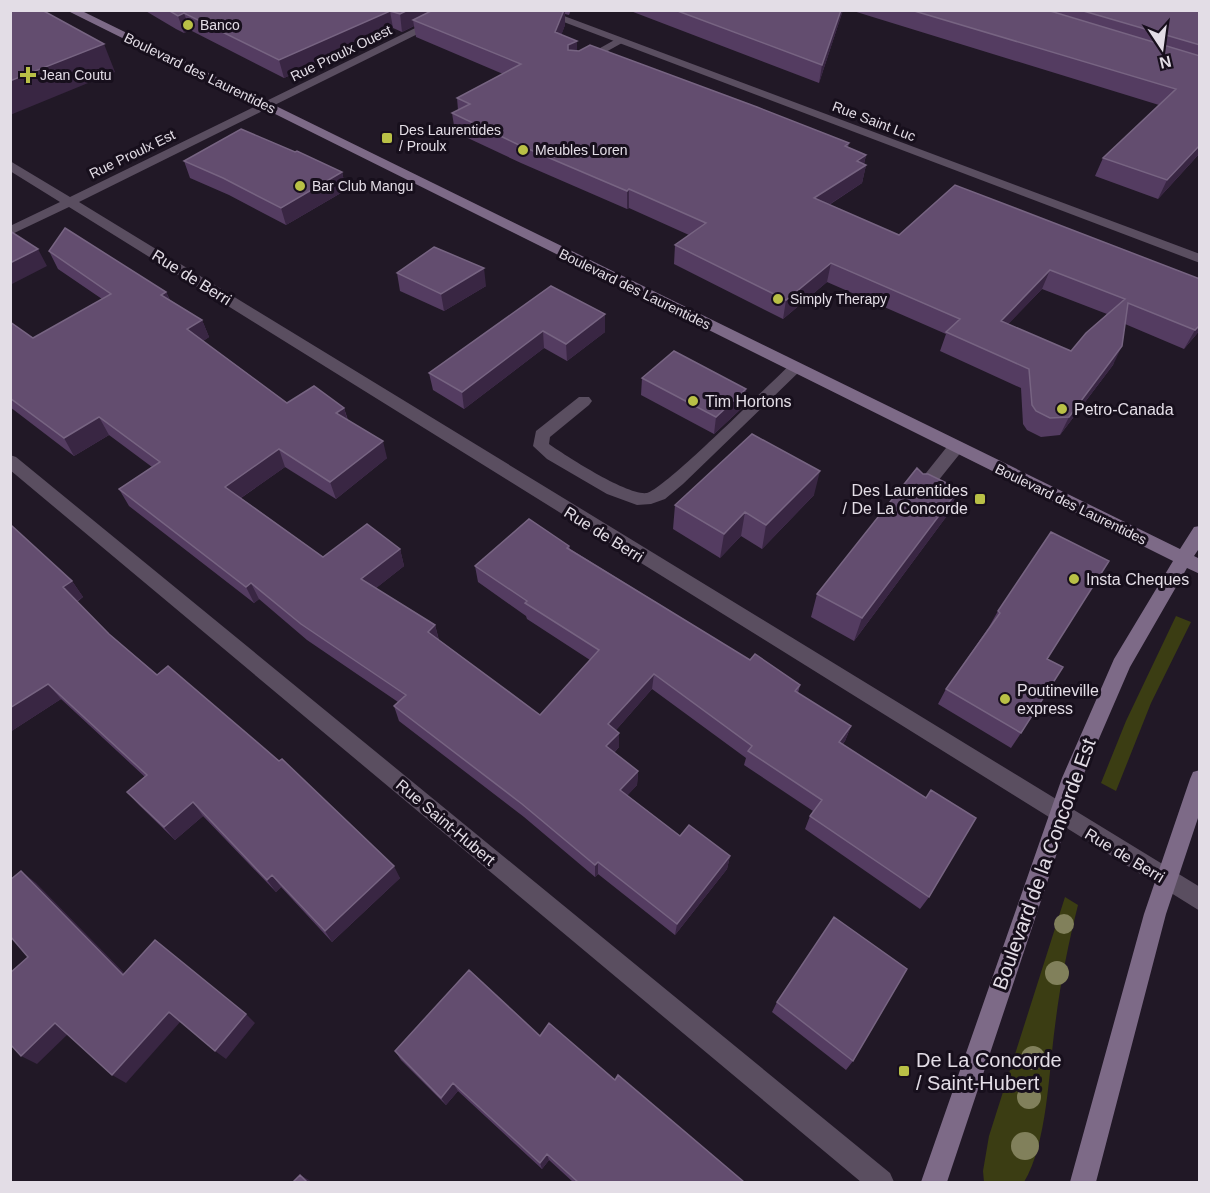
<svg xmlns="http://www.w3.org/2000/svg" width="1210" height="1193" font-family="Arial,sans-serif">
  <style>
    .green { fill: #3b3d13 }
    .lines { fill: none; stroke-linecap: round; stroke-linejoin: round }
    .lane { fill: #5a4e60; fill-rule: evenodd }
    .street { fill: #5a4e60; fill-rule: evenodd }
    .secondary { fill: #7d6a87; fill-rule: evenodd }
    .tree { fill: #81805b }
    .wall { fill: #543c61; fill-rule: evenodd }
    .shaded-wall { fill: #392643 }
    .building { fill: #634d6f; stroke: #776482; stroke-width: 1.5; fill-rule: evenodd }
    .poi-dot { fill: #b9c046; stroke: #170f1c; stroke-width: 2 }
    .labels { text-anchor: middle; stroke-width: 6; stroke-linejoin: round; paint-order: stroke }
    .far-poi-label { font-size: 14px; fill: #e3dde6; stroke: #170f1c; text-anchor: start }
    .far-street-label { font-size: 14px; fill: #e3dde6; stroke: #170f1c }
    .street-label { font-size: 16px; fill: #e3dde6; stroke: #170f1c }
    .poi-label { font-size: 16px; fill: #e3dde6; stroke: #170f1c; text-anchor: start }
    .near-street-label { font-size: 20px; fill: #e3dde6; stroke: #170f1c }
    .near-poi-label { font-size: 20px; fill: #e3dde6; stroke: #170f1c; text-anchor: start }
  </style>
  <rect width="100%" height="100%" fill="#211826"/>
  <path class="green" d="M1176,616L1191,622L1151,703L1116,791L1101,783L1126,721Z
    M1065,897L1078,905C1068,945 1060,985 1055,1026C1049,1070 1047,1145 1024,1182H984L983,1171L989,1136Z"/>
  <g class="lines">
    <path class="lane" d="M618,38L622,39V43L586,63L582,64L577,61Z
      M796,362L803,367L801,370L683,484L665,499L651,504L637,505L607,494L547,459L533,446L536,431L579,397H589L592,401L589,405L550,437L549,444C566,456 628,496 647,493C665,489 770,383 791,364Z
      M956,441L962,443L964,447L962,451L926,496H914L912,492L914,488L950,443Z"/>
    <path class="street" d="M452,10H466L79,202L1200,887V911L69,207L10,235V226L60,202L10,171V161L70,197Z
      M532,10H548L1200,254V263Z
      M10,455L16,457L890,1173L894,1182H861L10,470Z"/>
    <path class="secondary" d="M66,10H80L1180,549L1194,527L1200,526V547L1194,556L1200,559V574L1187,568L1130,667L1082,778L947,1182H921L1062,778L1114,659L1173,561Z
      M1200,770V812L1166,914L1096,1182H1070L1144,914L1190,779L1193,772Z"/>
  </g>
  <g class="tree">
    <circle cx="1064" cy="924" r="10"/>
    <circle cx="1057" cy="973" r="12"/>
    <circle cx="1033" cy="1058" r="12"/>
    <circle cx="1029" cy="1097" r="12"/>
    <circle cx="1025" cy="1146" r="14"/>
  </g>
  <path class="wall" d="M144,10H571L569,15L565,14V25L561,35L577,51L849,143L848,147L866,155L864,164L866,165L862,183L829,205L899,235L1200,279V330L1184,349L1125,324L1113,365L1060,435L1041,437L1027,430L1023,424L1021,388L940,351L946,334L827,282L783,319L674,264L675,245L689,235L629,208L627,209L521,163L455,132L452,113L458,110L457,98L503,74L416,37L414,26L402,32L393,28L284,78L190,30L184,33L176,29ZM1042,289L1107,314L1071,351L1008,324Z
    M628,10H843L819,83Z
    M850,10H1200V153L1158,199L1095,176L1103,158L1159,105Z
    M184,161L342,172L346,190L286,225L229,195L190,178Z
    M49,251L166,292L170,300L202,320L209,337L203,341L287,403L344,408L348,420L387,458L336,499L285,467L241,498L323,557L400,549L404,566L376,588L435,625L439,640L540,715L590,660L527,619L526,616L478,582L475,566L569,546L570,549L750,660L800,685L798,693L851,726L845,741L843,744L929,897L920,909L805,829L810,816L813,811L744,765L746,758L652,689L616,730L619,747L614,753L638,771L637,785L627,795L680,836L730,856L727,869L675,935L598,874L595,877L524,817L399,721L394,706L398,702L307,640L259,599L254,603L129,506L119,489L152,467L109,435L74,456L10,407V322L33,338L102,299L58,269Z
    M397,273L486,286L444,311L400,291Z
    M551,286L605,332L567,361L544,348L464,409L433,390L429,373Z
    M642,378L744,406L714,434L641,395Z
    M923,474L949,513L854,641L811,617L817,594Z
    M814,495L762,549L741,536L720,558L673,529L675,505Z
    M1051,532L1047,659L1021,733L1011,748L938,704L946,689L989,627L998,611Z
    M72,581L83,597L77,602L109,634L400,878L332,942L281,887L276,892L203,816L175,840L139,805L127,792L145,777L61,699L10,732Z
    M777,1002L853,1061L846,1070L772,1012Z
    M540,1036L615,1080L744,1182H573L549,1160L542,1169L458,1091L446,1105L401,1060L395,1051Z"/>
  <path class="shaded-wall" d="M408,10H446L413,20L414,26L402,32L400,14Z
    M564,10H565V25L556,50L555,32Z
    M841,10H843L819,83L822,65Z
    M390,11L393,28L284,78L279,60Z
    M184,13L190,30L184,33L178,16Z
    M577,41V58L569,63L568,45Z
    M104,44L115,72L10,115V81Z
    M1200,145V153L1158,199L1167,180Z
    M866,155L863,167L866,165L862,183L810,217L814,198L857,161Z
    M342,172L346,190L286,225L281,208Z
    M629,189V208L627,209V191Z
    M38,249L47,266L10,285V263Z
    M831,263L827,282L783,319L786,300Z
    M484,268L486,286L444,311L441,294Z
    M1050,270L1042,289L993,340L1001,321Z
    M166,292L174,309L161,295Z
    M605,314V332L567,361L566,344Z
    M202,320L209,337L194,347L187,329Z
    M1200,325V330L1184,349L1195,330Z
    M543,331L544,348L464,409L462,392Z
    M1122,346L1113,365L1060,435L1069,417Z
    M746,389L744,406L714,434L716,417Z
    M344,408L349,426L336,413Z
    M99,417L109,435L74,456L64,438Z
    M383,441L387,458L336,499L330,482Z
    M279,449L285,467L232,504L225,487Z
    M820,471L814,495L762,549L766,525Z
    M959,489L949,513L854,641L862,618Z
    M745,512L741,536L720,558L724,534Z
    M400,549L404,566L366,596L361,579Z
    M72,581L83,597L74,603L63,587Z
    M251,583L259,599L254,603L246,587Z
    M435,625L439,641L428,632Z
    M654,674L652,689L608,739V724Z
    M48,684L61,699L10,732V708Z
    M851,726L845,741L833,756L839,742Z
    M619,733V747L606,761V746Z
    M638,771L637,785L620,804V790Z
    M193,802L203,816L175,840L164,827Z
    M730,856L727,869L675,935L677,924Z
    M598,862V874L595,877V865Z
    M394,866L400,878L332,942L325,931Z
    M21,871L36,883L135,984L123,975Z
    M272,875L281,887L276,892L267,880Z
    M169,1012L181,1021L126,1083L112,1075Z
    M246,1014L255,1023L226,1059L215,1051Z
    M55,1023L70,1032L37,1064L21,1056Z
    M453,1083L458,1091L446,1105L441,1098Z
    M547,1154L549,1160L542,1169L540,1163Z
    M300,1175L309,1180L312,1182H307Z"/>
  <path class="building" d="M10,10H42L104,44L10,81Z
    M168,10H408L400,14L390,11L279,60L184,13L178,16Z
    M433,10H564L555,32L577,41L568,45V50L579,51L590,45L757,107L849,143L845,146L866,155L857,161L866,165L814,198L899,235L955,185L1200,279V325L1195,330L1128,303L1122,346L1069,417L1050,418L1036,411L1032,405L1029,369L946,332L960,319L831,263L786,300L675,245L706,223L629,189L627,191L519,145L452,113L470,104L457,98L521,64L413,20ZM1050,270L1125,299L1086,333L1071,351L1001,321Z
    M675,10H841L822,65Z
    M911,10H1047L1200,56V145L1167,180L1103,158L1176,89Z
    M1080,10H1200V45Z
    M241,129L295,152L297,151L342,172L281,208L223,178L184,161Z
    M65,228L166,292L161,295L202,320L187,329L287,403L314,386L344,408L336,413L383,441L330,482L279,449L225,487L323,557L367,524L400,549L361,579L435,625L428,632L540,715L599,650L525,603L527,601L475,566L529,519L569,546L567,548L750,660L755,654L800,685L795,691L851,726L839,742L926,798L931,790L976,818L929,897L810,816L822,800L748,751L752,746L654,674L608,724L619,733L606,746L638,771L620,790L680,836L689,825L730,856L677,924L598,862L595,865L522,804L394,706L406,695L301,624L251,583L246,587L119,489L160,462L99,417L64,438L10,398V322L33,338L111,294L49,251Z
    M10,231L38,249L10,263Z
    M434,247L484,268L441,294L397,273Z
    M551,286L605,314L566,344L543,331L462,392L429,373Z
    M674,351L746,389L716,417L642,378Z
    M752,434L820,471L766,525L745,512L724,534L675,505Z
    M917,468L923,474H928L959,489L862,618L817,594Z
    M10,526H12L72,581L63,587L109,634L157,675L168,666L279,761L282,759L394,866L325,931L272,875L267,880L193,802L164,827L127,792L147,775L48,684L10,708Z
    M1051,532L1109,561L1047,659L1063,667L1021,733L946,689L1000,613L998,611Z
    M21,871L123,975L155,940L246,1014L215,1051L169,1012L112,1075L55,1023L21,1056L10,1044V973L28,957L10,936V880Z
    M834,917L907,969L853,1061L777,1002Z
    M469,970L540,1036L549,1023L615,1080L618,1075L744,1182H578L547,1154L540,1163L453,1083L441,1098L395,1051Z
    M300,1175L307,1182H293Z"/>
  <g class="poi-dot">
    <circle cx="188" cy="25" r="6"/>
    <path d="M25 66h6v6h6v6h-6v6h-6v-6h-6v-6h6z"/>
    <rect x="381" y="132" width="12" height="12" rx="3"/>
    <circle cx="523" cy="150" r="6"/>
    <circle cx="300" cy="186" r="6"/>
    <circle cx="778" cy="299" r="6"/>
    <circle cx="693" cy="401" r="6"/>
    <circle cx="1062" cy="409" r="6"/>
    <rect x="974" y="493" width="12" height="12" rx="3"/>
    <circle cx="1074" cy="579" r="6"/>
    <circle cx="1005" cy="699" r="6"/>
    <rect x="898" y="1065" width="12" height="12" rx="3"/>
  </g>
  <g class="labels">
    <g class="far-poi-label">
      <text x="200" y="30">Banco</text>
      <text x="40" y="80">Jean Coutu</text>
      <text x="399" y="135">Des Laurentides<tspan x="399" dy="16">/ Proulx</tspan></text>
      <text x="535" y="155">Meubles Loren</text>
      <text x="312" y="191">Bar Club Mangu</text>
      <text x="790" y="304">Simply Therapy</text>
    </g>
    <g class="far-street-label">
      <text transform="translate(341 53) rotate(-26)" y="5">Rue Proulx Ouest</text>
      <text transform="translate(200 73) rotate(26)" y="5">Boulevard des Laurentides</text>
      <text transform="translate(874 121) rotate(21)" y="5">Rue Saint Luc</text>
      <text transform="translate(132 154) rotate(-26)" y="5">Rue Proulx Est</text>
      <text transform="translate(635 289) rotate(26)" y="5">Boulevard des Laurentides</text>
      <text transform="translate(1071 504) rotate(26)" y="5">Boulevard des Laurentides</text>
    </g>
    <g class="street-label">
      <text transform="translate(192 277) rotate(32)" y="6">Rue de Berri</text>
      <text transform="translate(604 534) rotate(32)" y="6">Rue de Berri</text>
      <text transform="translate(446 822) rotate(40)" y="6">Rue Saint-Hubert</text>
      <text transform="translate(1125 855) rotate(31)" y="6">Rue de Berri</text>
    </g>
    <g class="poi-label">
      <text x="705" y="407">Tim Hortons</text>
      <text x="1074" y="415">Petro-Canada</text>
      <text x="968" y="496" text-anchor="end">Des Laurentides<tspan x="968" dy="18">/ De La Concorde</tspan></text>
      <text x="1086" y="585">Insta Cheques</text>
      <text x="1017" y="696">Poutineville<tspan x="1017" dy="18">express</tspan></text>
    </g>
    <g class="near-street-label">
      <text transform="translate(1044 864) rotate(-70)" y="7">Boulevard de la Concorde Est</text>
    </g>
    <g class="near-poi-label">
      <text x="916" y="1067">De La Concorde<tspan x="916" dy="23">/ Saint-Hubert</tspan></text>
    </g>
  </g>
  <rect width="1210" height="1193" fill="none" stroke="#e3dde6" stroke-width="24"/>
  <g transform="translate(1162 48) rotate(167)" stroke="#170f1c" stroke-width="4.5" paint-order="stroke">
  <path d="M0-4.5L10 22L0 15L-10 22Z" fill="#e3dde6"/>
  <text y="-9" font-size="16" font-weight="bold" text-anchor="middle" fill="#e3dde6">N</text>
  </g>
</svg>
